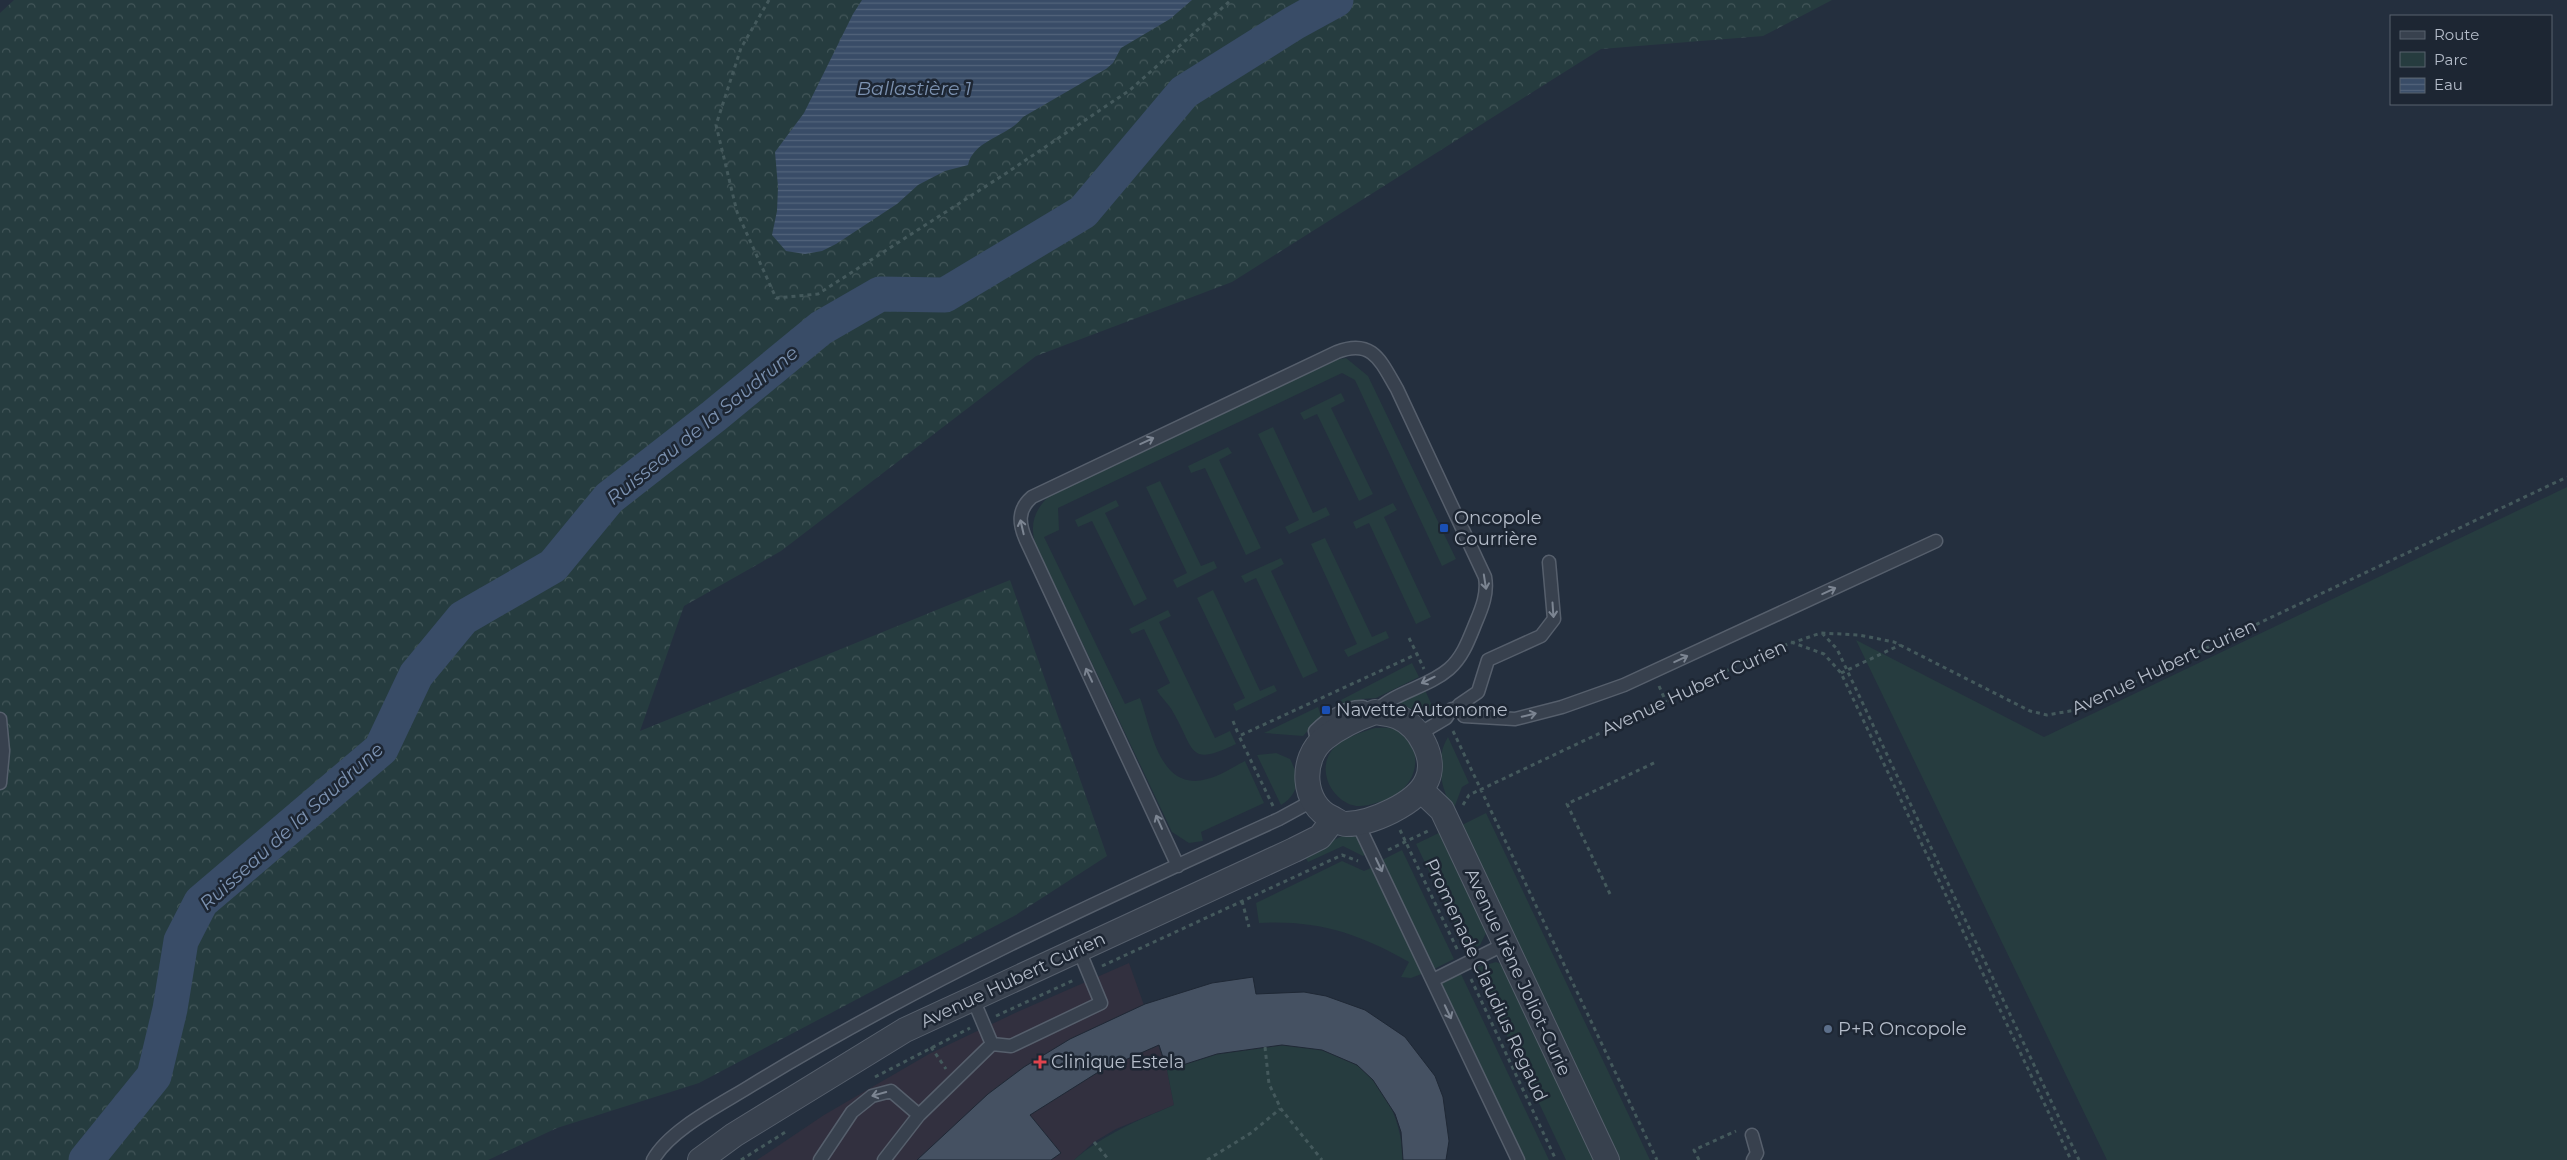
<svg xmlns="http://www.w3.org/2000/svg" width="2567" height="1160" font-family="Montserrat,sans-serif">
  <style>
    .medical { fill: #32303f }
    .green { fill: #263c3f }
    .forest { fill: url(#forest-crowns) }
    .water { fill: url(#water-rules) }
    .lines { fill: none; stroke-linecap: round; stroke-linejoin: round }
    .river { stroke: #394c67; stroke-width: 35 }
    .building { fill: #455162; stroke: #1f2835 }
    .lane-casing { stroke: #565f6c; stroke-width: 15 }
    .street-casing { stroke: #565f6c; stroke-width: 26 }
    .path { stroke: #44595c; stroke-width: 3; stroke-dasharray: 4 4; stroke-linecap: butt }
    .lane { stroke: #38414e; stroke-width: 12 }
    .street { stroke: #38414e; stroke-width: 24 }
    .oneway { stroke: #7c8592 }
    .transit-dot { fill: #1a4fb4; stroke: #1d2633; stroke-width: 2 }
    .service-dot { fill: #5c6f8a; stroke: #1d2633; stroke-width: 2 }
    .health-dot { fill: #e0444e; stroke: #1d2633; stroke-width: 2 }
    .labels { text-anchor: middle; stroke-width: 5; stroke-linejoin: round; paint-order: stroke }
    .poi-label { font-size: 18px; fill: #b4bcc9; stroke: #1d2633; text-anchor: start }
    .street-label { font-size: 18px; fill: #b4bcc9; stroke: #1d2633 }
    .water-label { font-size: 19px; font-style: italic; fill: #7c92b1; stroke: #1d2633 }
  </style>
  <defs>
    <pattern id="forest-crowns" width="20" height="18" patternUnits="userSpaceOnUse" patternTransform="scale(1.25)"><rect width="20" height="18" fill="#263c3f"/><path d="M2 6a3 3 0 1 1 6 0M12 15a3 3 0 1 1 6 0" fill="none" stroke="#435659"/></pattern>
    <pattern id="water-rules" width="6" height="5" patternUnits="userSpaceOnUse" patternTransform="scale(1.25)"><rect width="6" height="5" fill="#394c67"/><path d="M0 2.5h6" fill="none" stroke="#53647b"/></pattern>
  </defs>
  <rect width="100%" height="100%" fill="#242f3e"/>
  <path class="medical" d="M1129,963L1167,1070L1174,1105L1116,1129L1094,1142L1074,1160H757L824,1115L929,1054L1015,1013Z"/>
  <path class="green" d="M1346,358L1368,376L1456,559L1442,566L1355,380L1342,373L1058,508L1059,530L1044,537L1125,704L1140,698C1151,727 1159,793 1207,779C1220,776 1233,767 1245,761L1264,803L1201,832L1203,841L1189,843L1172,832L1035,543C1030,524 1034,511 1048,497L1335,360Z
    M1341,393L1345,401L1331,408L1373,494L1359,501L1317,414L1304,420L1300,413Z
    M1273,427L1313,513L1326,507L1330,515L1289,534L1285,527L1299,520L1258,434Z
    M1228,447L1232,453L1219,460L1261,548L1246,555L1205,468L1191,473L1188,466Z
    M1160,481L1201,566L1214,561L1217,568L1177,588L1173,580L1187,573L1146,487Z
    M2567,487V1160H2107L1856,640L2044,737Z
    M1116,500L1119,506L1105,513L1147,599L1134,606L1092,521L1078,527L1075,520Z
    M1393,503L1397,510L1384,517L1431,617L1416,624L1369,523L1356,529L1353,522Z
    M1325,538L1372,637L1386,631L1389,638L1348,657L1344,650L1357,644L1311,544Z
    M1281,558L1284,564L1271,571L1318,671L1303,678L1256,578L1245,583L1241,576Z
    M1213,590L1260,691L1274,685L1277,691L1236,711L1233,704L1245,698L1197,598Z
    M1168,610L1171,616L1159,622L1215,738L1230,731L1236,744C1187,768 1195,749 1173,712C1169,704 1161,698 1157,690L1170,683L1144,629L1132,634L1129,629Z
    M1412,663L1419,677L1376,698L1362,699L1344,705L1341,700Z
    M1425,690L1434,710C1419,715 1412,708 1397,703Z
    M1318,707L1321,716L1303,736L1264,733Z
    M1375,728C1380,728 1388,727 1394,729C1419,738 1422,771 1403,789C1396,796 1385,801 1376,803C1366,806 1356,808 1347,803C1326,792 1317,763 1336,746C1346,737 1362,732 1375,728Z
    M1448,737L1469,783L1462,787L1453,811C1441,788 1434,760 1448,737Z
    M1276,753L1290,759C1300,778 1300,793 1281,805L1257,755Z
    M1486,813L1650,1160H1618L1460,826Z
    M1443,831L1487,931L1480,945L1468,952L1416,844Z
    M1346,834C1359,835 1361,843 1367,853L1363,856L1343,846L1308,862L1304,855Z
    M1402,850L1454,959L1434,969L1382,860Z
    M1342,861L1364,871L1373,867L1424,973L1411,978L1401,977L1409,962C1358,933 1317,920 1259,923L1256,903Z
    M1496,962L1507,966L1598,1160H1566L1475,968Z
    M1461,974L1549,1160H1525L1441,984Z
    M1282,1045C1301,1047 1321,1048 1339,1055C1380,1073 1402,1116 1403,1160H1074C1104,1134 1137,1121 1174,1105L1167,1070L1217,1054Z"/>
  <path class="forest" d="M14,0H1832L1763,36L1601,49L1232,282L1036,356L781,551L684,606L640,731L1010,580L1107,856L1014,916L699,1083L557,1128L488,1160H0V13Z"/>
  <path class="water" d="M862,0H1192L1170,19L1121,48L1113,63L1106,69L1023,117C1008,137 974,139 968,165L945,171L918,185L897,204L836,244L822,251L805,254L786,251L772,235L777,211L778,187L775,152L804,113L853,14Z"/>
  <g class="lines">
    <path class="river" d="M86,1160L154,1076L170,1009L181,941L201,902L381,749L416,675L463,618L553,566L609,498L714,416L821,328L880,294L945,295L1083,212L1184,92L1294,23L1336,0"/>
  </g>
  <path class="building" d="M1253,977L1256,994L1304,992L1326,996L1365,1010L1405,1037L1435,1076L1443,1097L1449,1141L1446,1160H1403L1401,1132L1395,1114L1373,1080L1357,1065L1322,1050L1282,1045L1217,1054L1167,1070L1159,1045L1100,1071L1030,1115L1061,1153L1051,1160H917L988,1094L1024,1067L1070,1039L1145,1004L1212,983Z"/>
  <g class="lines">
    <defs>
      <path id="lane" d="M1459,705L1478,692L1488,660L1541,636L1554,619L1549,562
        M1464,716L1515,719L1562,707L1624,685L1936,541
        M0,719L3,751L0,783
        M1419,734L1446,718L1452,709
        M1318,744L1315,731C1327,719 1346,706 1363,707L1369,714
        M1357,822L1518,1160
        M1178,866L1026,540C1019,524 1017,510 1032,497L1337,352C1373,338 1381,362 1397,389L1485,577C1488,593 1482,608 1476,622C1469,639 1463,657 1449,669C1427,688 1396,691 1375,712
        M1433,980L1505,944
        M992,1044L1011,1046L1101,1003L1079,950
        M1752,1135L1757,1153L1753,1160
        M653,1160C670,1129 722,1104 752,1085C919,983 1100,900 1279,819L1312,801
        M820,1160L852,1112L872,1096L891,1091L919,1115
        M884,1160L919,1115L992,1044L973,999"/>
      <path id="street" d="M1375,712C1382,713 1391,714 1398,717C1419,726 1437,758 1427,780C1417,804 1370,824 1346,824C1341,824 1336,820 1332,818C1302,805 1299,758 1325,738C1339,727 1358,718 1375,712Z
        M1421,790L1442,810L1607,1160
        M700,1160L734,1135L905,1030L1294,850L1320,837L1334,819"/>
    </defs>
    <use href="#lane" class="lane-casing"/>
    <use href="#street" class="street-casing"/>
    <path class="path" d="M769,0L741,48L716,125L737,212L776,298L818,294L1008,172L1130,90L1231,0
      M1822,633L1837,649L2079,1160
      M1409,638L1417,654
      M1791,642L1824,654L1841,673L2071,1160
      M1841,673L1900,645
      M1659,686L1666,702
      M1233,721L1239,736
      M1453,731L1657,1160
      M1463,805L1469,795L1666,702L1759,654L1821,633L1859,635L1894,642L2030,711L2047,715L2076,710L2567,477
      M1273,806L1239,736L1417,654L1424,669
      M1400,830L1458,951
      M1388,850L1430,830
      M1610,894L1567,804L1656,762
      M1242,901L1249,927
      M1102,966L1342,855L1358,861
      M1471,979L1556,1160
      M996,1016L1074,980
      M931,1047L946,1069
      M1265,1047L1269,1084L1281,1109L1322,1160
      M875,1077L970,1028
      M1094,1142L1109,1160
      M741,1160L787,1131
      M1207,1160L1251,1133L1280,1109
      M1699,1160L1694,1150L1736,1131"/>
    <use href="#lane" class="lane"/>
    <use href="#street" class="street"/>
  </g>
  <defs><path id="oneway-shaft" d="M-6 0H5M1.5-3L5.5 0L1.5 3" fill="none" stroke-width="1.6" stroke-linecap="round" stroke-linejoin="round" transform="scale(1.25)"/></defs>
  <g class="oneway">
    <use href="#oneway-shaft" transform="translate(1147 441) rotate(-25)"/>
    <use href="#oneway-shaft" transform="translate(1022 527) rotate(-103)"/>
    <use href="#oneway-shaft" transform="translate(1485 582) rotate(81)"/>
    <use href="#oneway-shaft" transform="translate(1829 591) rotate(-25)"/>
    <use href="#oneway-shaft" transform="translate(1553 610) rotate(86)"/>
    <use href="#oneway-shaft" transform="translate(1681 659) rotate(-25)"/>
    <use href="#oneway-shaft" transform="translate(1089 675) rotate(-115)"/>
    <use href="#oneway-shaft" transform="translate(1428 680) rotate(154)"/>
    <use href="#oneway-shaft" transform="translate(1529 715) rotate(-14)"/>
    <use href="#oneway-shaft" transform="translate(1159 822) rotate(-114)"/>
    <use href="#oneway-shaft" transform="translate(1379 865) rotate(65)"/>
    <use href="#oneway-shaft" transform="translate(1448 1012) rotate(65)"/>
    <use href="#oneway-shaft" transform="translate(879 1094) rotate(165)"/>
  </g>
  <g class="transit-dot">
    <rect x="1439" y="523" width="10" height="10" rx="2.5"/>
    <rect x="1321" y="705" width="10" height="10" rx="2.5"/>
  </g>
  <circle class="service-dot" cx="1828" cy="1029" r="5"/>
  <path class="health-dot" d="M1037.5 1054.5h5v5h5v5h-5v5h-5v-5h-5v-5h5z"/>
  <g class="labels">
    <g class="poi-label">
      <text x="1454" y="524">Oncopole<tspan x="1454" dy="21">Courrière</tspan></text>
      <text x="1336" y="716">Navette Autonome</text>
      <text x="1838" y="1035">P+R Oncopole</text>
      <text x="1051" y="1068">Clinique Estela</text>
    </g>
    <g class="street-label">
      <text transform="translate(2164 667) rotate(-25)" y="6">Avenue Hubert Curien</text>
      <text transform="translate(1694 688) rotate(-25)" y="6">Avenue Hubert Curien</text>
      <text transform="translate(1518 972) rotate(65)" y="6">Avenue Irène Joliot-Curie</text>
      <text transform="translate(1013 980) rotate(-25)" y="6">Avenue Hubert Curien</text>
      <text transform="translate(1486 980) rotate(65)" y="6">Promenade Claudius Regaud</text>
    </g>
    <g class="water-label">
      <text x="914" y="95">Ballastière 1</text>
      <text transform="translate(702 425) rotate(-39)" y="7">Ruisseau de la Saudrune</text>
      <text transform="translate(291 826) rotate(-42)" y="7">Ruisseau de la Saudrune</text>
    </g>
  </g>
  <rect x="2390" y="15" width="162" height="90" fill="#1d2633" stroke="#59626f"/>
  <rect x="2400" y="31" width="25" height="8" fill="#38414e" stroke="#59626f"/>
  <text x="2434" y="40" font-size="15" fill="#b4bcc9">Route</text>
  <rect x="2400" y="52" width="25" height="15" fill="#263c3f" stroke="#59626f"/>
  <text x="2434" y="65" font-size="15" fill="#b4bcc9">Parc</text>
  <rect x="2400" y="78" width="25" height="15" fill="url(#water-rules)" stroke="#59626f"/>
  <text x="2434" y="90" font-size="15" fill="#b4bcc9">Eau</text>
</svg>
